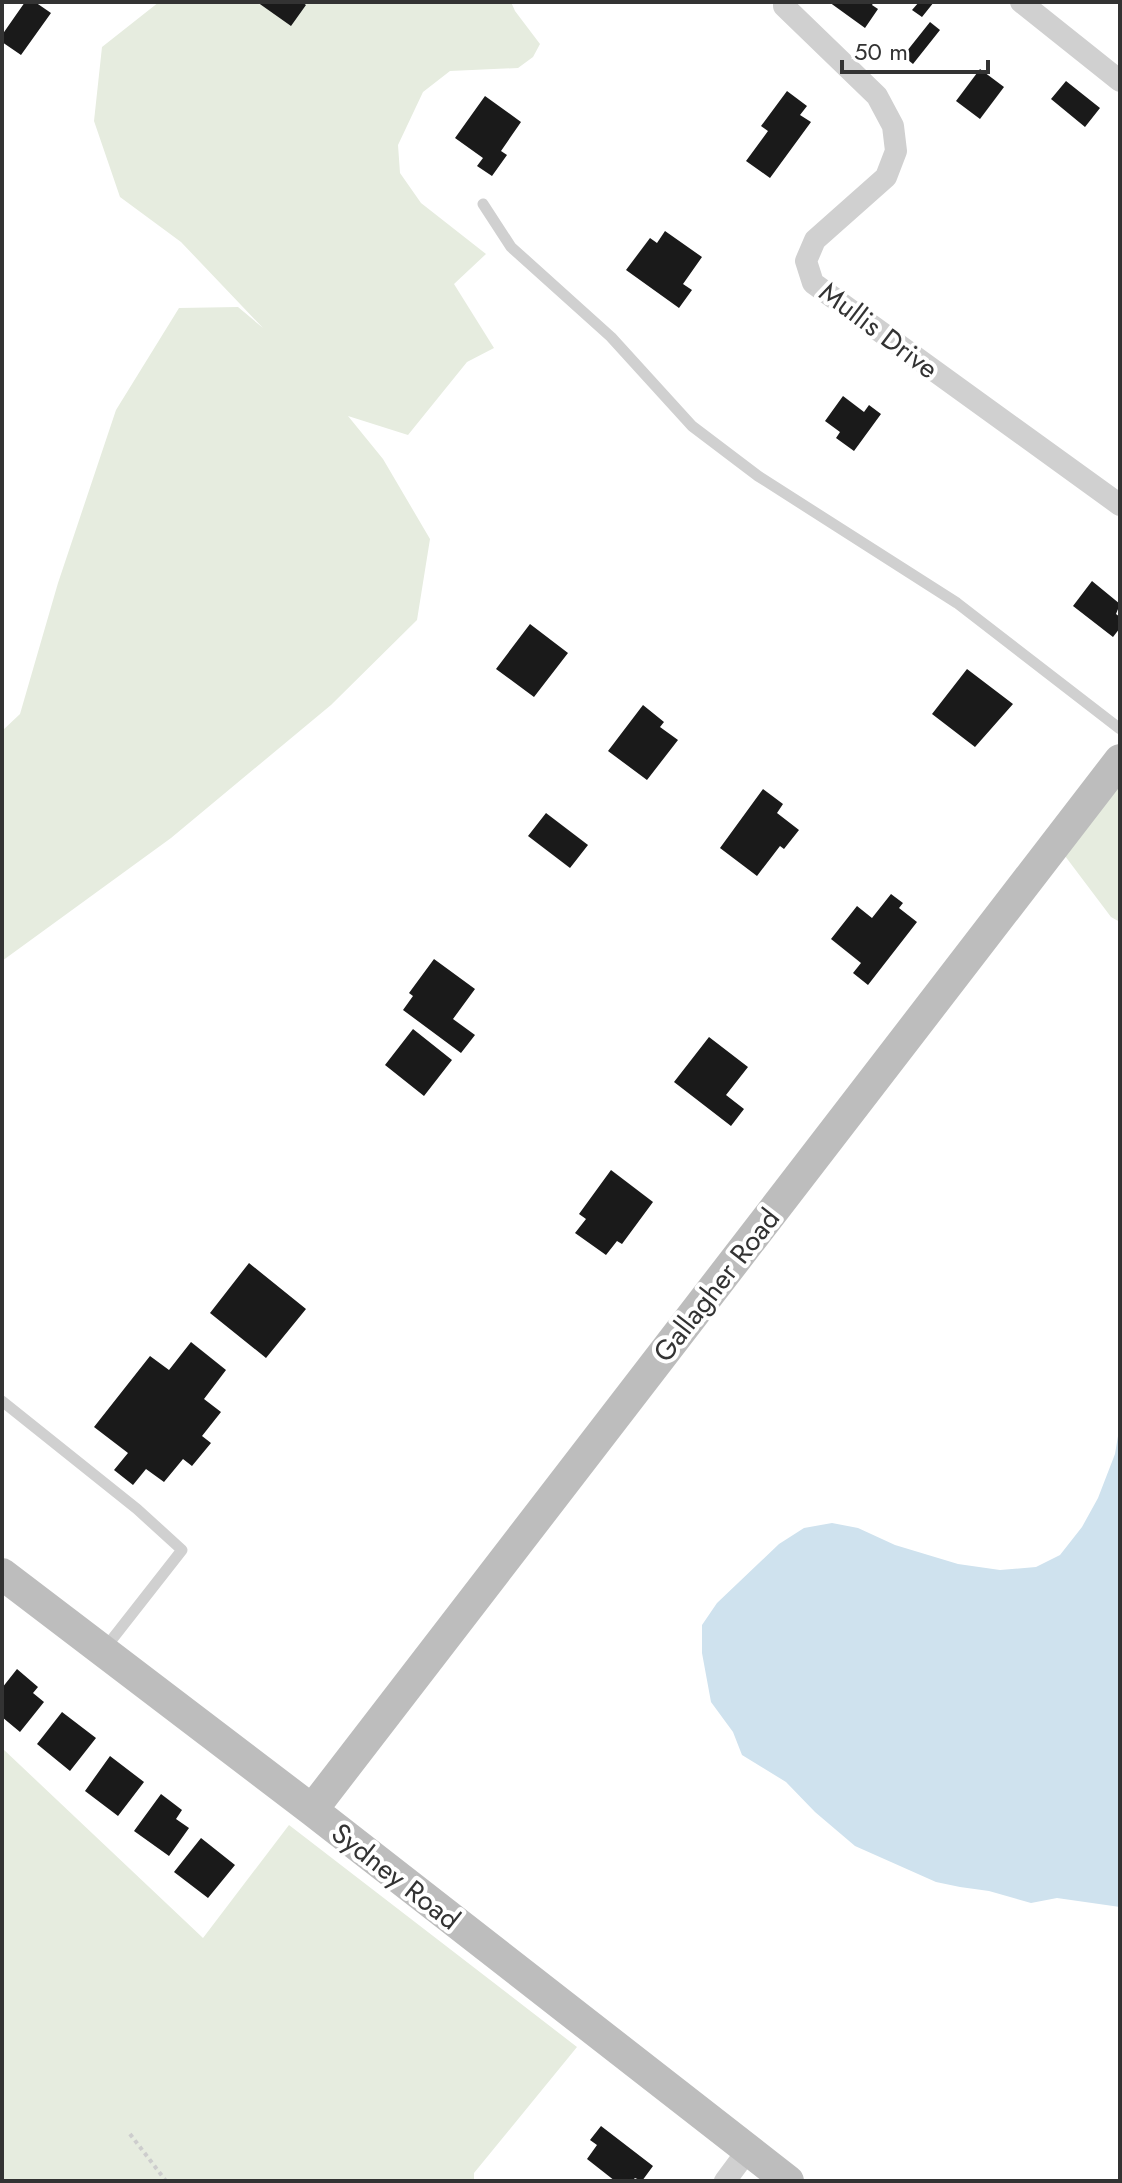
<svg xmlns="http://www.w3.org/2000/svg" width="1122" height="2183" font-family="Jost,sans-serif">
  <style>
    .green { fill: #e6ecdf }
    .water { fill: #cfe2ee }
    .building { fill: #1a1a1a }
    .lines { fill: none; stroke-linecap: round; stroke-linejoin: round }
    .path { stroke: #cdcdcd; stroke-width: 4; stroke-dasharray: 4 4; stroke-linecap: butt }
    .lane { stroke: #d0d0d0; stroke-width: 11 }
    .street { stroke: #d0d0d0; stroke-width: 22 }
    .secondary { stroke: #bdbdbd; stroke-width: 32 }
    .labels { text-anchor: middle; stroke-width: 8; stroke-linejoin: round; paint-order: stroke }
    .street-label { font-size: 28px; fill: #333; stroke: #fff }
  </style>
  <rect width="100%" height="100%" fill="#fff"/>
  <path class="green" d="M159,2H511L515,11L540,44L533,57L518,68L450,71L423,92L398,145L400,173L421,203L486,254L454,284L494,348L467,362L408,435L348,416L383,459L430,539L417,620L331,705L171,838L2,961V731L20,714L58,583L116,410L179,308L238,307L263,328L181,242L120,197L94,121L102,47Z
    M1120,777V922L1111,917L1062,852Z
    M2,1748L203,1938L289,1825L577,2047L474,2173V2181H2Z"/>
  <path class="water" d="M1120,1424V1907L1057,1898L1031,1903L989,1891L960,1887L936,1882L855,1846L815,1812L786,1782L742,1755L733,1732L711,1702L702,1653V1625L717,1603L779,1544L804,1528L832,1523L858,1528L895,1545L958,1564L1000,1570L1036,1567L1060,1555L1082,1527L1098,1498L1115,1454Z"/>
  <path class="building" d="M25,2H35L51,13L21,55L2,42V35Z
    M257,2H302L306,5L291,26Z
    M829,2H874L872,5L878,9L865,28Z
    M919,2H934L922,17L912,10Z
    M930,22L940,30L913,64L903,56Z
    M980,69L1004,87L980,119L956,101Z
    M1066,81L1100,108L1085,127L1051,99Z
    M787,91L807,106L800,115L811,122L770,178L746,161L768,131L761,126Z
    M485,96L521,122L501,151L507,155L492,176L477,166L483,158L455,138Z
    M665,231L702,257L683,284L692,290L679,308L626,270L650,238L657,243Z
    M843,396L864,412L869,405L881,414L854,451L836,438L840,432L825,421Z
    M1092,581L1120,604L1116,614L1120,617V628L1113,637L1073,606Z
    M530,624L568,653L534,697L496,669Z
    M967,669L1013,704L975,747L932,714Z
    M643,705L664,722L660,727L678,740L647,780L608,751Z
    M763,789L783,804L777,813L799,830L784,849L780,846L757,876L720,848Z
    M546,813L588,845L570,868L528,836Z
    M891,894L903,903L899,908L917,922L868,985L853,973L861,963L831,939L857,906L872,918Z
    M434,959L475,989L453,1019L475,1035L461,1053L403,1010L413,996L409,993Z
    M413,1029L452,1060L424,1096L385,1065Z
    M709,1037L748,1067L726,1095L744,1109L731,1126L674,1082Z
    M611,1170L653,1202L622,1244L617,1241L606,1255L575,1233L586,1219L579,1214Z
    M249,1263L306,1309L266,1358L210,1313Z
    M191,1342L226,1370L204,1399L221,1412L202,1436L211,1443L192,1466L183,1459L164,1482L146,1469L133,1485L114,1470L128,1453L94,1427L150,1356L169,1370Z
    M17,1669L38,1687L33,1693L44,1702L20,1732L2,1717V1688Z
    M62,1712L96,1738L70,1771L37,1744Z
    M110,1756L144,1782L118,1816L85,1791Z
    M161,1794L182,1810L176,1819L189,1828L169,1856L134,1831Z
    M201,1838L235,1865L208,1898L174,1872Z
    M601,2126L653,2166L642,2181L635,2178L632,2181H615L587,2159L597,2145L590,2140Z"/>
  <g class="lines">
    <path class="path" d="M130,2134L166,2181"/>
    <path class="lane" d="M483,204L511,247L611,337L692,426L758,476L957,603L1120,729
      M2,1401L137,1509L182,1550L106,1647"/>
    <path class="street" d="M784,2V6L877,96L893,126L896,151L886,177L815,240L806,261L813,283L1120,505
      M1021,2L1120,81
      M725,2181L748,2150"/>
    <path class="secondary" d="M2,1574L312,1810L788,2181
      M312,1810L1120,760"/>
  </g>
  <g class="labels">
    <g class="street-label">
      <text transform="translate(879 330) rotate(37)" y="10">Mullis Drive</text>
      <text transform="translate(716 1285) rotate(-52)" y="10">Gallagher Road</text>
      <text transform="translate(396 1876) rotate(38)" y="10">Sydney Road</text>
    </g>
  </g>
  <rect width="1122" height="2183" fill="none" stroke="#333333" stroke-width="8"/>
  <path d="M842 60v12h146v-12" fill="none" stroke="#333333" stroke-width="4"/>
  <text x="854" y="60" font-size="24" fill="#333333" stroke="#ffffff" stroke-width="6" paint-order="stroke">50 m</text>
</svg>
